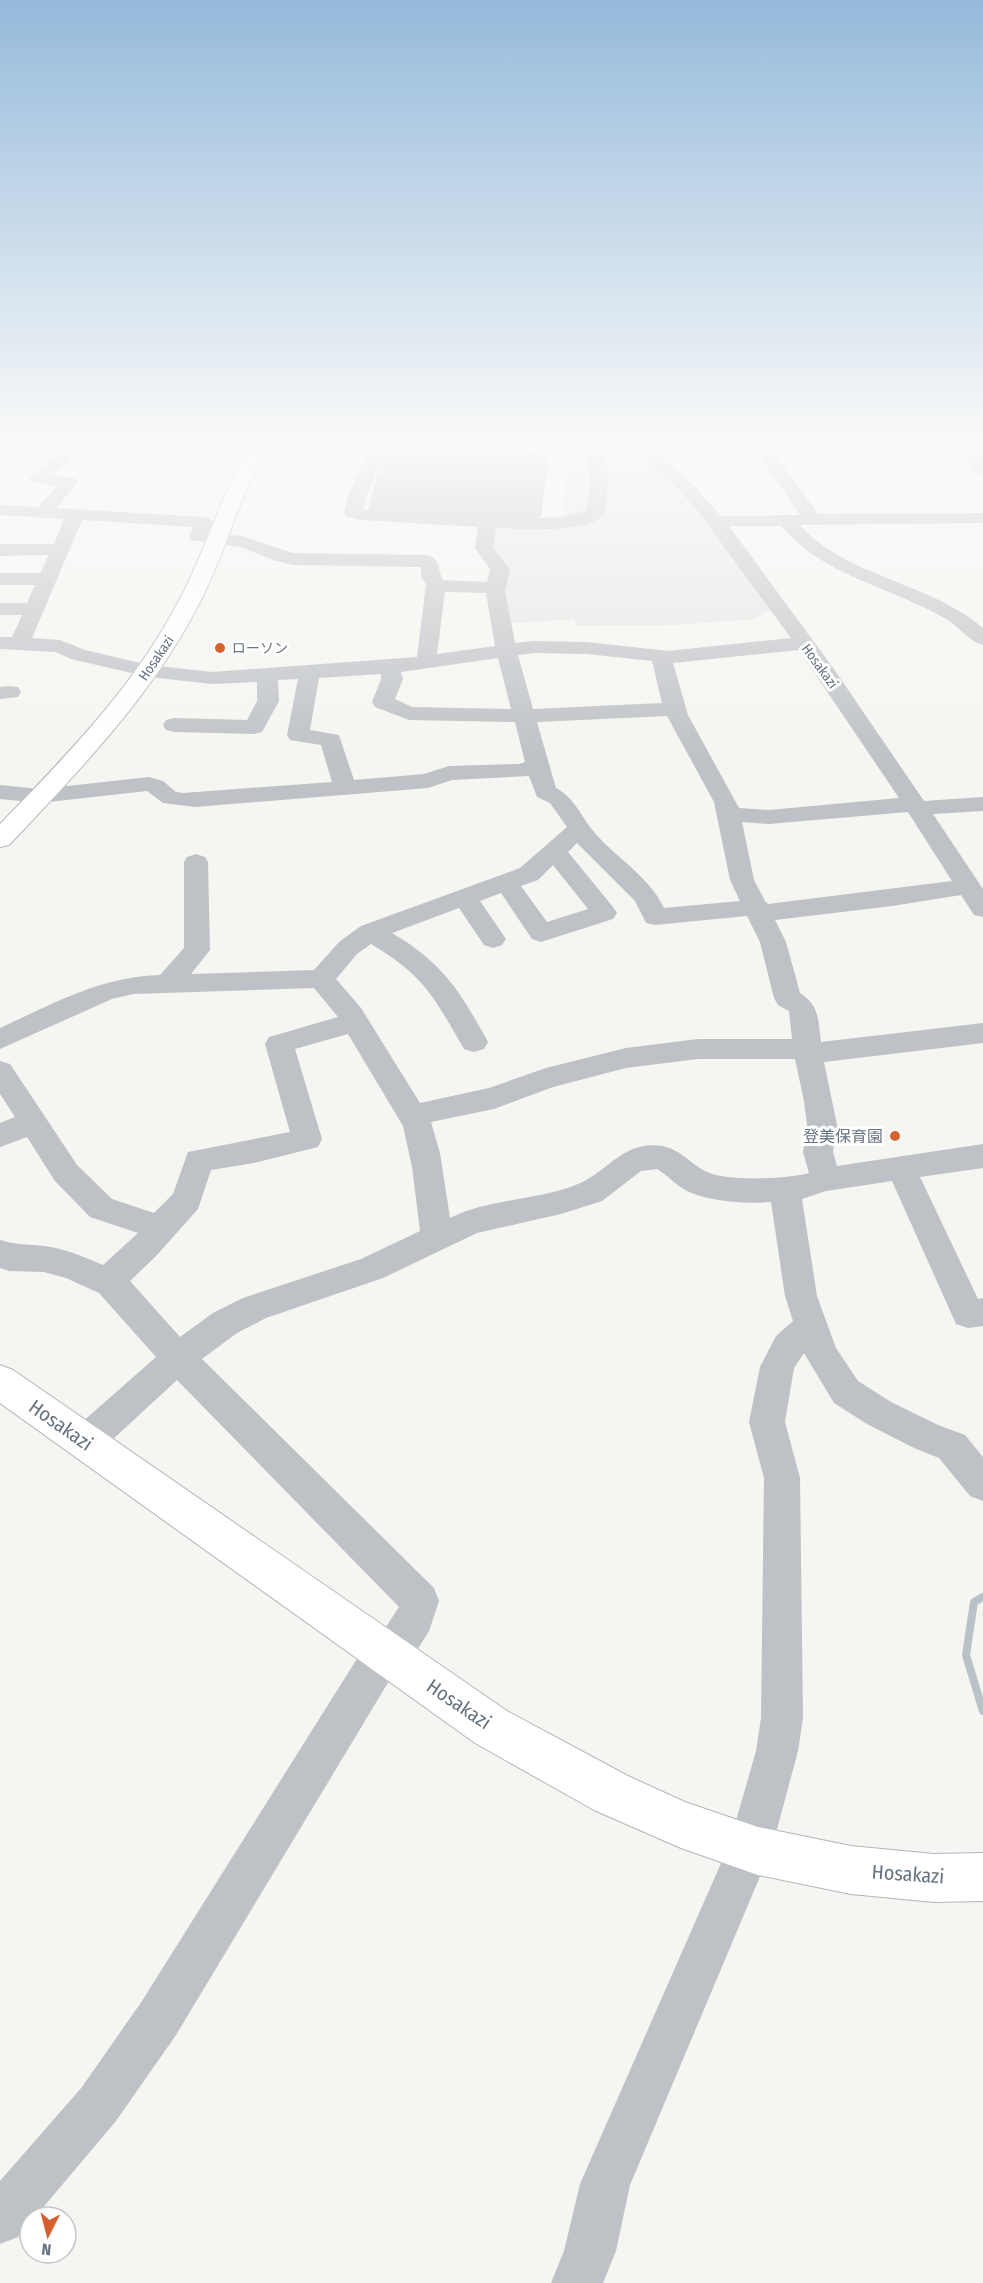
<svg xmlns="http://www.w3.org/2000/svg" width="983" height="2283" font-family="'Fira Sans Condensed','Noto Sans JP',sans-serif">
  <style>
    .built { fill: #e5e6e5 }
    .water { fill: #b8c2c7 }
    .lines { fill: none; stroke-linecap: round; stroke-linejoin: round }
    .stream { stroke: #b8c2c7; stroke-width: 8 }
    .major-casing { stroke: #b2b5b9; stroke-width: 2 }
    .minor { fill: #bec1c5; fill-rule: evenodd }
    .major { fill: #fff; fill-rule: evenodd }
    .poi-dot { fill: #d66130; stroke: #fff; stroke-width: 2 }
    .labels { text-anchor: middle; stroke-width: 6; stroke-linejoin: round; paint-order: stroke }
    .far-poi-label { font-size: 14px; fill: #667380; stroke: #fff; text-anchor: start }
    .far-street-label { font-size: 14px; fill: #667380; stroke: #fff }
    .poi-label { font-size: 16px; fill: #667380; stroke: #fff; text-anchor: end }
    .near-street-label { font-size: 20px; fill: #667380; stroke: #fff }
  </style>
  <rect width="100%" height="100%" fill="#f5f5f1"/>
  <path class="built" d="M637,451L685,493L771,607L770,610L754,619L678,625L577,626L574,619L506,624L488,549L491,528L561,519L568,458Z"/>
  <path class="water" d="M389,443H493L543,453L549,457L541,516L531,521L367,514L382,456Z"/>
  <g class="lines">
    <path class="stream" d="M983,1597L974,1602L966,1655L983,1711"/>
    <defs>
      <path id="major" d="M252,443H270C239,494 226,553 198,606C151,697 79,771 9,845L0,847V824C66,756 133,688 177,604C206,552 220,494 252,443Z
        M0,1365L13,1370L507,1711L628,1776L685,1802L758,1827L851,1846L934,1854L983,1853V1901L934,1902L851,1894L758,1875L681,1848L594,1810L475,1743L0,1403Z"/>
    </defs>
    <use href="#major" class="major-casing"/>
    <path class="minor" d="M69,443H131L138,444L140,448L132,453L82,449L52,475L75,478L78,482L56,508L204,517L210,518L213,522L209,533L242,536L293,553L427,555C442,559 437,570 443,580L487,582L490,569L475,548L478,527L361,520L347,517L344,513L349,494L372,443H388L367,494L363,510L539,518L562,517L587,510L591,477L588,457L533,448L527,447L525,443H564L602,449L609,477L605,513C590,534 521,529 496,528L493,548L510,569L505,591L515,643L534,641L587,642L668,651L791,638L695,507L671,482L625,443H643L648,446L691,483L721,516L800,515L751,443H767L818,514L983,513V523L800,525C844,576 932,583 983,628V645C968,641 959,626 946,619C891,587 823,576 781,526H729L836,672L924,801L983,797V811L933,814L983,889V917L974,915L961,895L892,906L775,920L786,942L800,993C820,1006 818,1020 821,1042L983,1023V1043L824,1062L837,1125L833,1152L837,1166L983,1144V1168L920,1177L978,1299L983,1298V1326L968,1328L956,1324L892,1181L826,1191L802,1199L817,1296L836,1348L858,1381L891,1402L938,1425L965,1435L983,1457V1501L970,1496L939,1458L914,1448L867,1424L834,1403L804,1353L794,1368L785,1422L800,1478L803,1718L798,1751L772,1848L630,2185L616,2251L603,2283H551L564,2251L580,2184L729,1845L756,1751L761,1718L764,1478L749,1422L760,1367L776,1336L793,1321L785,1296L771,1202C746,1204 711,1202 687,1191C677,1186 667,1175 657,1169L641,1171L602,1201L561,1214L477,1233L383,1278L266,1318L237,1333L202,1359L434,1588L439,1601L429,1631L404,1671L392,1676L176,2035L116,2121L35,2217H30V2223L18,2237L0,2244V2181L82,2087L142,2001L370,1638L382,1633L399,1607L177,1380L98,1453L85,1458L72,1453L67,1442L72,1431L156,1357L99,1293L66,1278L44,1272L9,1271L0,1268V1240C16,1245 27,1244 43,1246C64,1248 84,1257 103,1265L138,1233L90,1217L55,1181L27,1137L0,1147V1123L15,1117L0,1094V1061L10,1064L77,1165L112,1199L154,1213L173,1194L188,1152L290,1132L265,1044L269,1037L338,1017L314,988L133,994L112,999L0,1049V1028C55,1003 99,977 160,975L184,948V862L187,857L196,854L205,857L208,862L210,950L191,974L314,970L339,942L361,926L520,868L567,827L550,803L537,797L529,776L452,780L428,788L195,807L163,803L147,791L40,803L0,799V785L40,789L149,777L163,781L176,792L183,793L332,782L321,745L290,740L287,735L298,679L278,680L279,701L262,732L254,734L174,732L166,730L163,725L166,720L174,718L247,720L257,701V682L212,684L149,677L71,659L56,652L0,649V637H12L22,615H0V603H27L35,585H0V573H40L49,555L0,556V544H54L64,519L0,515V505L38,507L57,486L32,482L29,478ZM82,520L193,527L189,536L191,540L241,547L273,560L293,565L421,567V576L426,584L417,657L212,672L149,665L85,650L60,640L32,638ZM445,592L486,593L495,646L437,654ZM799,650L899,798L769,810L739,808L688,715L673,663ZM534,653L587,654L652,661L662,703L533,709L518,655ZM498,658L511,709L412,707L395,699L403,679L401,672ZM381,674V679L372,702L375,707L409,720L515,722L525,762L519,764L449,766L424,774L354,780L339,735L310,730L319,678ZM667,716L714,802L730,880L740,901L664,908C649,876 616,858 594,832C582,818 574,797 556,788L537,722ZM908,812L952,881L768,904L765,901L754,880L742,822L769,824ZM577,843L635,901L646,923L655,925L747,916L760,942L774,998L778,1005L789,1011L792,1039H698L626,1048L546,1068L489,1088L420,1103L361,1008L336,979L357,954L371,944C426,977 433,996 464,1049L474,1052L484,1049L488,1042C460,991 443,963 392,933L459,908L484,945L493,948L502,945L506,939L480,901L501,893L532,939L541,942L613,919L617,913L613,907L568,852ZM553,865L588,909L547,922L521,886L538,880ZM348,1034L403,1126L412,1167L420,1231L361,1259L243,1298L213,1313L180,1337L130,1281L156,1256L198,1209L211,1170L254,1163L318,1147L322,1139L295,1049ZM698,1059H795L804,1101L807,1125L803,1152L809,1173C787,1179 725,1182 705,1171C691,1164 680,1149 662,1146C623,1140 608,1172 578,1184C537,1201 490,1198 450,1218L440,1153L431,1122L494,1109L553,1087L626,1068Z
      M966,443H983V475C966,471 968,458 966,443Z
      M10,686L18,687L21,692L18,697L0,699V687Z"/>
    <use href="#major" class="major"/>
  </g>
  <linearGradient id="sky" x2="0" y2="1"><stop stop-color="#95badb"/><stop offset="0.58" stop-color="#fafaf9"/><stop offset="1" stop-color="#fafaf9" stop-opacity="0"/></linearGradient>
  <rect width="983" height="763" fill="url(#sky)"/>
  <g class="poi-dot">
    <circle cx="220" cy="648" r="6"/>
    <circle cx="895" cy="1136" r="6"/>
  </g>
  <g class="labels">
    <g class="far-poi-label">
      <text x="232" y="653">ローソン</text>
    </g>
    <g class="far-street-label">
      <text transform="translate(156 658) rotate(-56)" y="5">Hosakazi</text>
      <text transform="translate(820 666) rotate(54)" y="5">Hosakazi</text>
    </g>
    <g class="poi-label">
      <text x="883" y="1142">登美保育園</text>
    </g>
    <g class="near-street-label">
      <text transform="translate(61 1425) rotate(35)" y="7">Hosakazi</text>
      <text transform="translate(459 1704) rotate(34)" y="7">Hosakazi</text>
      <text transform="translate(908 1874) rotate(4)" y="7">Hosakazi</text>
    </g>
  </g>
  <g transform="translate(48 2235) rotate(186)"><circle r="28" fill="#ffffff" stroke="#c2c7cc" stroke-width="1.5"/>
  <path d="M0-4.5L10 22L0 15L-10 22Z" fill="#d66130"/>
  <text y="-9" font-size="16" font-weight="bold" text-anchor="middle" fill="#667380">N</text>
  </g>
</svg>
